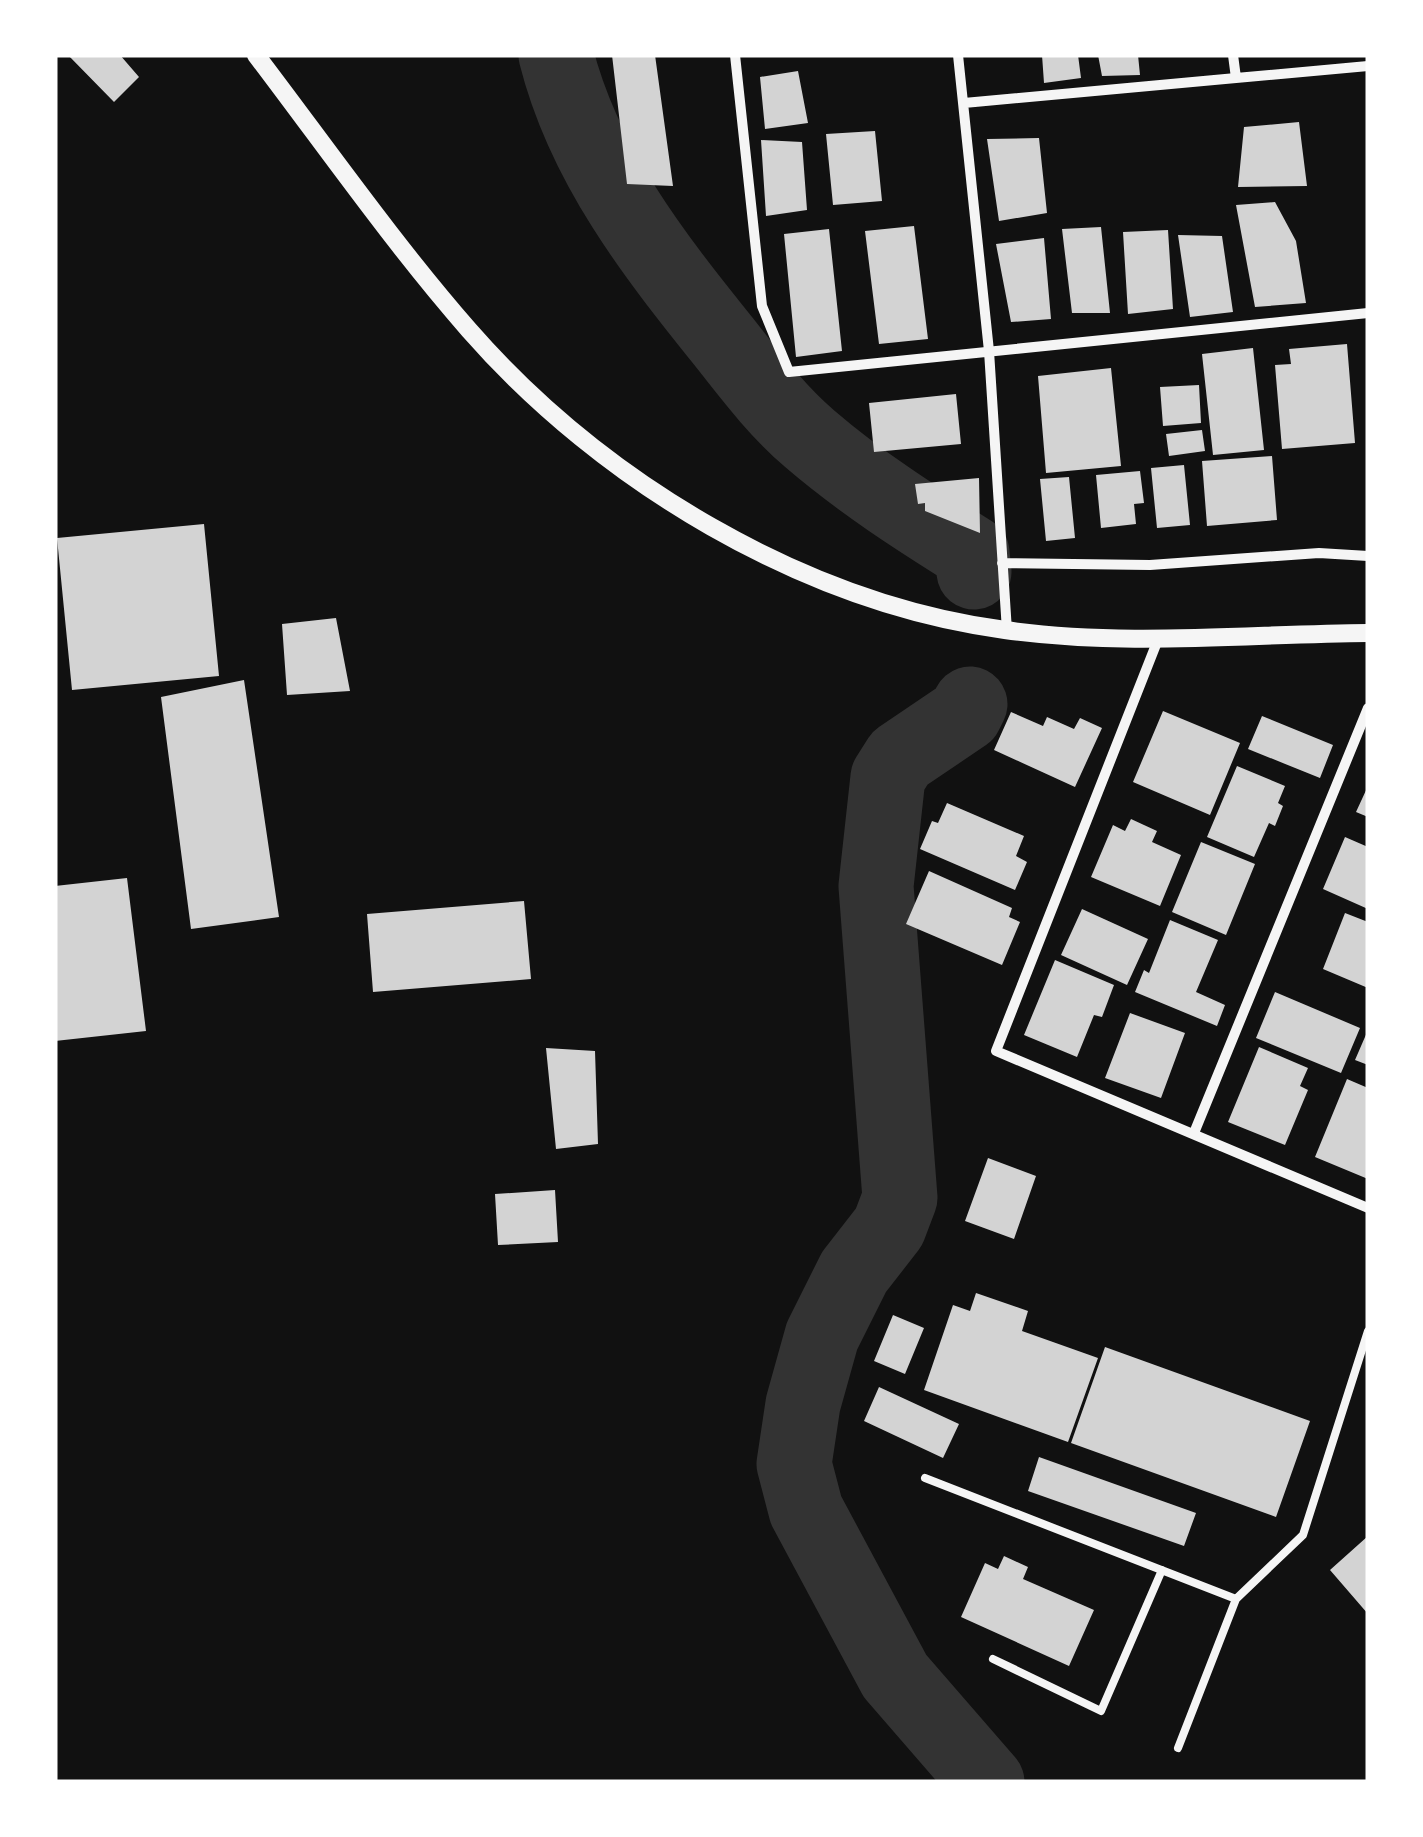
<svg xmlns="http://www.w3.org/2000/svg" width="1423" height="1837" font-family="Spectral,serif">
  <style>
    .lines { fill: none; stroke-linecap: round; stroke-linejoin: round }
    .river { stroke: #333; stroke-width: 75 }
    .building { fill: #d3d3d3 }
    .service { stroke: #f5f5f5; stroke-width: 8 }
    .minor { stroke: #f5f5f5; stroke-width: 10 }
    .tertiary { stroke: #f5f5f5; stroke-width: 18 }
  </style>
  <rect width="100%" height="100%" fill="#111"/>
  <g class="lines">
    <path class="river" d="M556,55C584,166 654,255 724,342C750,375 777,411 810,439C860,482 916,518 972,553L974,572
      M970,704L965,714L900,758L888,777L876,886L900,1198L889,1227L854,1272L822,1336L803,1404L794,1464L806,1510L895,1676L987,1782"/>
  </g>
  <path class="building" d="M68,55H120L139,77L114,102Z
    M612,55H655L673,186L627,184Z
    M1042,55H1078L1081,78L1044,83Z
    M1098,55H1138L1140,75L1102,76Z
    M798,71L808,123L765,129L760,77Z
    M1299,122L1307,186L1238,187L1244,127Z
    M875,131L882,201L833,205L826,134Z
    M1039,138L1047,213L999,221L987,139Z
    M761,140L802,142L807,210L766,216Z
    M1275,202L1296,241L1306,303L1255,307L1236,205Z
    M914,226L928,339L879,344L865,231Z
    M1101,227L1110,313H1072L1062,229Z
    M829,229L842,351L796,357L784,234Z
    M1168,230L1173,309L1128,314L1123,232Z
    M1178,235L1222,236L1233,312L1190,317Z
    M1044,238L1051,319L1011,322L996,244Z
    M1347,344L1355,443L1282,449L1275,365L1291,364L1289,349Z
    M1253,348L1264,450L1213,455L1202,354Z
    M1111,368L1121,466L1046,473L1038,376Z
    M1199,385L1201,423L1163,426L1160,387Z
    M956,394L961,444L874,452L869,403Z
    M1202,430L1205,451L1169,456L1166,434Z
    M1272,456L1277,520L1207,526L1202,461Z
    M1184,465L1190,525L1157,528L1151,468Z
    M1140,471L1144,503L1134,504L1136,524L1101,528L1096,475Z
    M1069,477L1075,538L1046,541L1040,479Z
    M979,478L980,533L925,511V503L918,504L915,484Z
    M204,524L219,676L72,690L57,538Z
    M336,618L350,691L287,695L282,624Z
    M244,680L279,917L191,929L161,697Z
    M1163,711L1240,743L1210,815L1133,782Z
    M1011,712L1043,726L1047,717L1074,729L1080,718L1102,728L1075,787L994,750Z
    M1262,716L1333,745L1320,778L1248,749Z
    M1237,766L1285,786L1278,803L1283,806L1275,826L1269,823L1254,857L1207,837Z
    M1368,786V817L1356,812Z
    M947,803L1024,836L1016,856L1027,862L1015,890L920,849L932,821L938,823Z
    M1131,819L1157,831L1152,842L1181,855L1160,906L1091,877L1113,825L1125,831Z
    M1345,837L1368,847V909L1323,889Z
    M1201,842L1255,864L1226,935L1172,912Z
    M929,871L1012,908L1009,917L1020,922L1002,965L906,924Z
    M127,878L146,1031L55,1041V886Z
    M524,901L531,979L373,992L367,914Z
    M1082,909L1148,939L1127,985L1061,955Z
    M1345,913L1368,922V988L1323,969Z
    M1170,920L1218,940L1196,992L1225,1005L1217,1026L1135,992L1144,970L1149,973Z
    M1055,960L1114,985L1102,1017L1094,1015L1077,1057L1024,1035Z
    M1275,992L1360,1028L1341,1073L1256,1038Z
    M1130,1013L1185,1033L1161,1098L1105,1078Z
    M1368,1030V1065L1355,1060Z
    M1259,1047L1308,1068L1300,1086L1308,1090L1285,1145L1228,1122Z
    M546,1048L595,1051L598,1144L556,1149Z
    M1347,1079L1368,1088V1179L1315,1157Z
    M988,1158L1036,1176L1014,1239L965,1221Z
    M555,1190L558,1242L498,1245L495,1194Z
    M976,1293L1028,1311L1022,1331L1098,1358L1068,1442L924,1390L953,1305L970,1311Z
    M893,1315L924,1328L905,1374L874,1361Z
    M1105,1347L1310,1421L1276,1517L1071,1443Z
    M879,1387L959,1424L943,1458L864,1421Z
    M1039,1457L1196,1513L1184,1546L1028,1491Z
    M1368,1536V1614L1330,1570Z
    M1004,1556L1028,1567L1023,1579L1094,1610L1069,1666L961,1617L985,1563L998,1569Z"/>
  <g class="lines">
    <path class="service" d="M925,1478L1236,1599L1303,1535L1368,1331
      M993,1659L1101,1711L1162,1570
      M1178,1748L1236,1599"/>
    <path class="minor" d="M735,55L762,306L789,372L1368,313
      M958,55L989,351L1007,631
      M1233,55L1236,78L1368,66
      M964,103L1236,78
      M1002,563L1150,565L1319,553L1368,556
      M1159,637L996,1051L1368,1208
      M1194,1133L1368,708"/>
    <path class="tertiary" d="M256,55C326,147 393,243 469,330C602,482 804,603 1005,630C1125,647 1248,634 1368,633"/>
  </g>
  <rect width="1423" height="1837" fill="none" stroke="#ffffff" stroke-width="115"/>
</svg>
